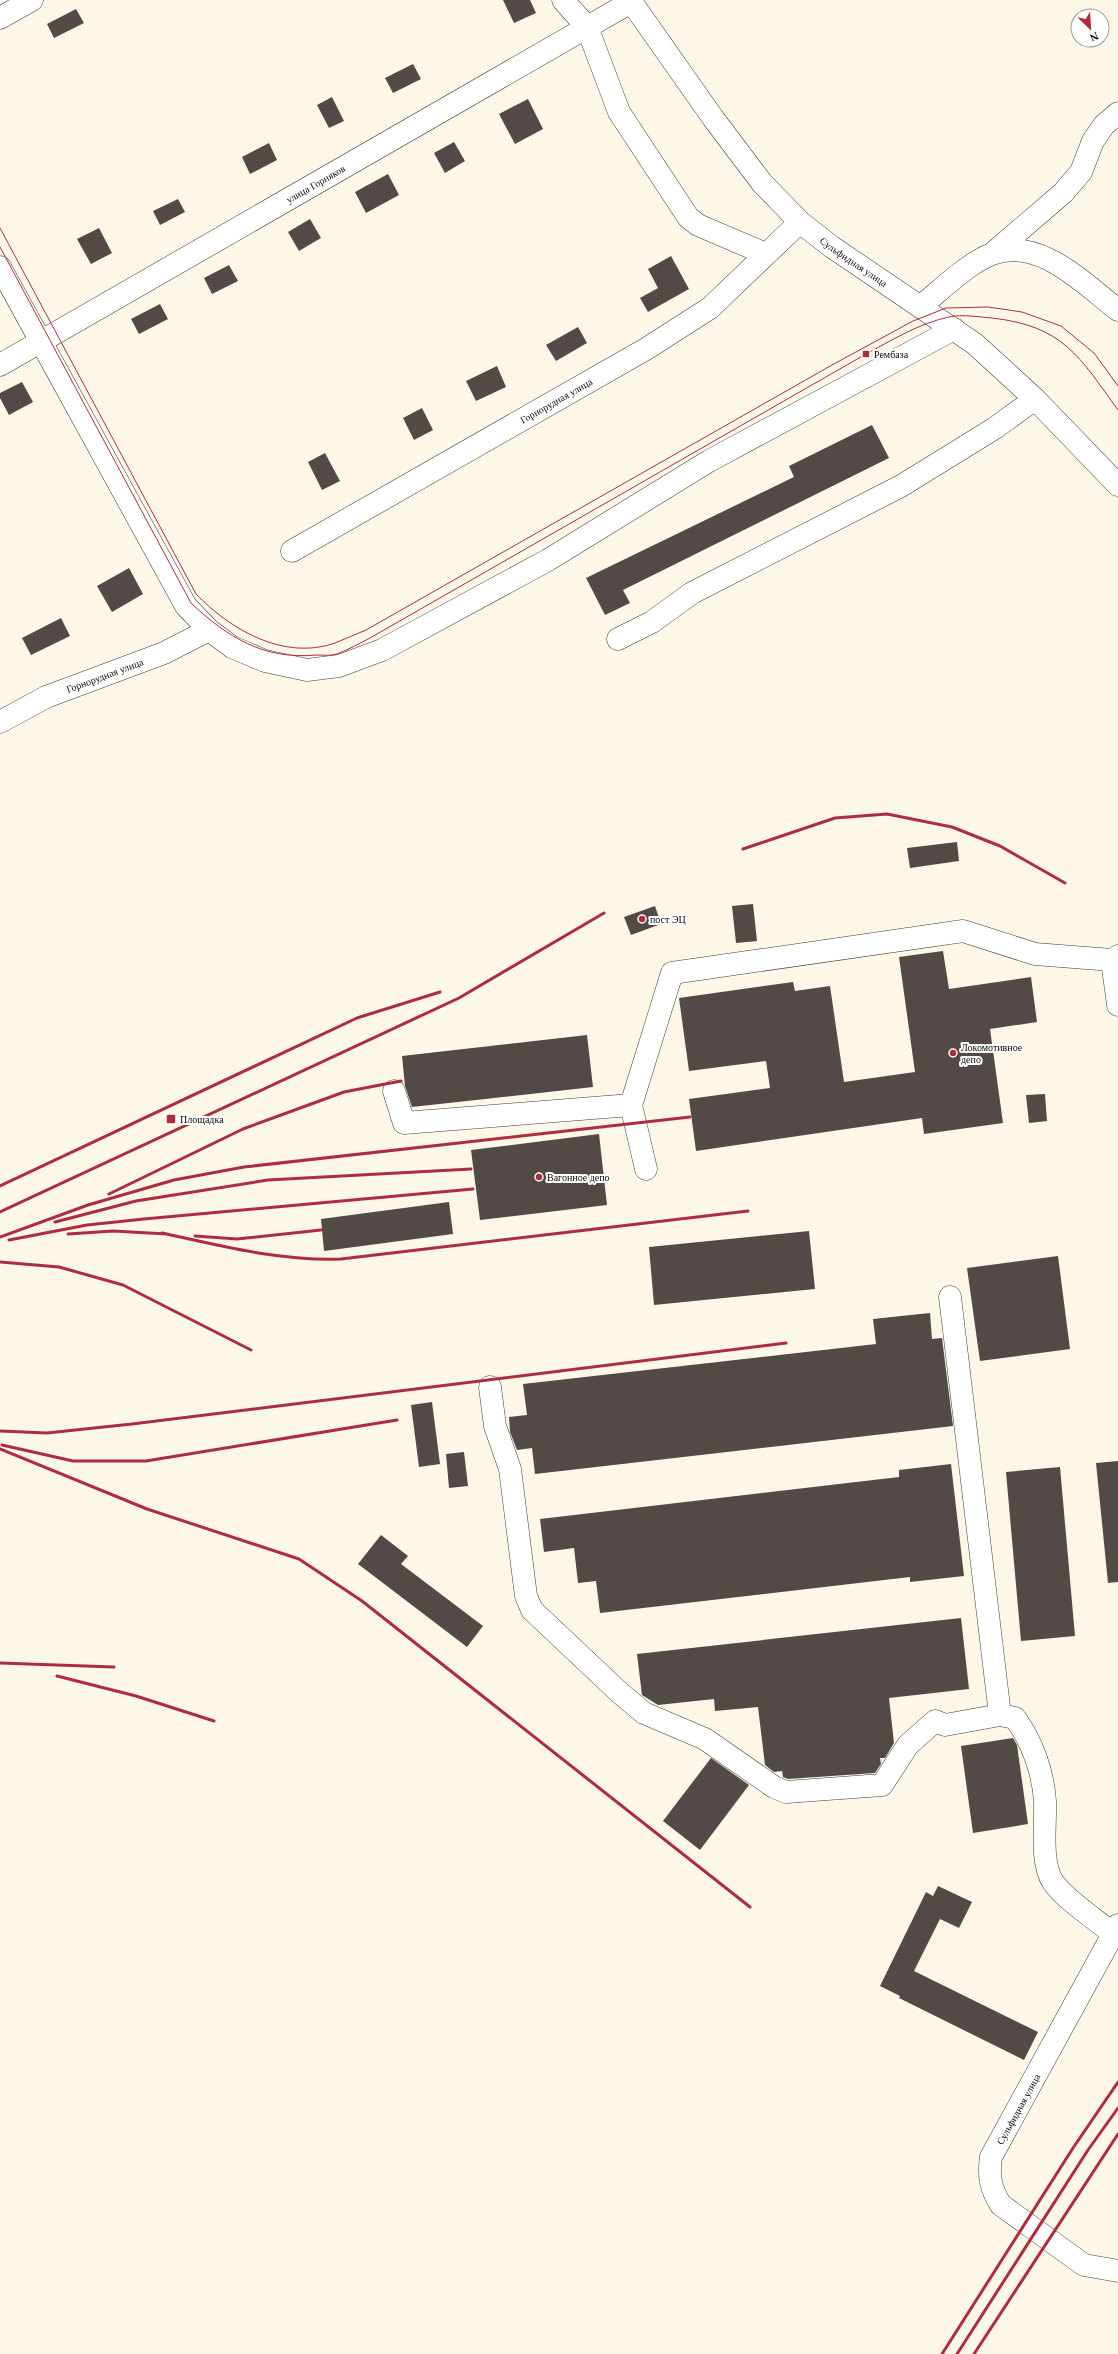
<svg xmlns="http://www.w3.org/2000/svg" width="1118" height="2354" font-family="Georgia,serif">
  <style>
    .building { fill: #514a47 }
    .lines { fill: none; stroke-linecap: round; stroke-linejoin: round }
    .minor-casing { stroke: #3c3c3c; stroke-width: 23 }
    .minor { stroke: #fff; stroke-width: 22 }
    .tram { stroke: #ae2d3d; stroke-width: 1 }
    .rail { stroke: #ae2d3d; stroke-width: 3 }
    .poi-dot { fill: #ae2d3d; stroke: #fff; stroke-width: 1.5 }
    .labels { text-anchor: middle; stroke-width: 4; stroke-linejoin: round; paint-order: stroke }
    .street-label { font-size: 10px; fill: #090909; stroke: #fff }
    .poi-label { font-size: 10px; fill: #090909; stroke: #fff; text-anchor: start }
  </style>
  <rect width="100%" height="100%" fill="#fdf7e8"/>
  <path class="building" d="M503,0H530L536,13L514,23Z
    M76,9L84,23L54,38L47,24Z
    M413,64L421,79L393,93L385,78Z
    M332,97L344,121L329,128L317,105Z
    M528,99L543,129L515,144L499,114Z
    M454,142L465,161L445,173L434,153Z
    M269,143L277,160L250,174L242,157Z
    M388,174L399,195L366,213L355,192Z
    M178,199L185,212L160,225L153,211Z
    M310,219L321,238L299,251L288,232Z
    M99,228L112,253L91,264L77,239Z
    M671,256L689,289L648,312L640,298L658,288L648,269Z
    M229,265L238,281L212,294L204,278Z
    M160,304L168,319L139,334L131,319Z
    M578,327L587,343L556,361L546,345Z
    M497,366L506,387L476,401L466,381Z
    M22,382L33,402L9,415L0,398V393Z
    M422,408L433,430L414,440L403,418Z
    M872,425L889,458L623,590L630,603L605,615L586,578L794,477L789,466Z
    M325,453L340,481L322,490L308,462Z
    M129,568L143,594L112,612L97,586Z
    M61,618L70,636L31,655L22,638Z
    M957,842L959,861L910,868L907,848Z
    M753,904L757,941L736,943L732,906Z
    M655,906L661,924L631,935L624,917Z
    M943,951L949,989L1031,977L1037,1022L990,1029L1003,1123L924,1134L922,1118L696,1151L689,1099L770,1088L766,1061L689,1071L679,998L793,982L795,991L830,986L844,1082L915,1072L899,957Z
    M587,1035L593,1087L412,1107L405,1086L402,1056Z
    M1045,1094L1047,1121L1029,1123L1026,1095Z
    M599,1134L607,1205L480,1220L471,1150Z
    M449,1202L453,1234L324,1251L321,1219Z
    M809,1231L815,1289L654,1305L649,1247Z
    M1058,1256L1070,1349L980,1361L967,1268Z
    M930,1313L932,1339L942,1338L953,1426L535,1474L532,1448L517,1450L510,1432L509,1417L527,1415L523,1384L876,1344L873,1319Z
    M432,1402L440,1464L419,1467L411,1405Z
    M464,1452L468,1486L449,1488L446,1454Z
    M1118,1461V1582L1108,1583L1096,1463Z
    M951,1464L964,1576L910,1582V1577L600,1613L596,1581L578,1583L574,1548L544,1552L540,1519L899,1477V1470Z
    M1060,1467L1075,1636L1021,1641L1006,1472Z
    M381,1535L408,1556L401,1564L483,1626L467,1647L358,1564Z
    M961,1618L969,1689L889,1698L894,1743L885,1758H880L881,1764L875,1773L788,1779L783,1777L782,1771L774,1772L765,1765L758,1707L715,1711L714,1699L658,1705L642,1695L637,1654Z
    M1013,1738L1017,1745L1028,1824L973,1833L961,1746Z
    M711,1758L749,1785L700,1850L663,1821Z
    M938,1886L972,1902L959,1928L940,1919L914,1971L1038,2032L1024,2060L899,1998L900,1996L880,1986L926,1892L933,1896Z"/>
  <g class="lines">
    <defs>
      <g id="minor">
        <path d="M563,0L587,27L619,112L688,217L698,225L766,254"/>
        <path id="s1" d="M630,0L713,118L762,183L800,222L832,247L975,344L1035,399L1118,485"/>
        <path d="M0,18L32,0"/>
        <path d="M993,253L1063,193L1081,172L1093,141L1104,125L1118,113"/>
        <path d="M0,267L186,606L209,630L232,647L265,661L307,670L339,666L382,650L548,560L709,461L954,329"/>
        <path d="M921,306C941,290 968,263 992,254C1039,236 1084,284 1118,310"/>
        <path id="s2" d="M0,365L631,2"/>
        <path id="s3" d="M292,551L646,349L710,308L800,222"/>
        <path d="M618,639L652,622L692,593L901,486L995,428L1035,399"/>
        <path id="s4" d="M0,722L46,697L164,653L209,630"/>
        <path d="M1118,956L1112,960L1118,1005"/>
        <path d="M394,1091L404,1123L631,1105"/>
        <path d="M646,1169L631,1105L672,973L963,931L1035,954L1112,960"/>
        <path d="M950,1297L1000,1715L1015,1718C1032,1741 1043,1772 1045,1801C1046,1824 1040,1862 1053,1882C1064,1899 1097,1920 1113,1934"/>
        <path d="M490,1387L495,1426L510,1469L526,1596L532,1610L620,1693L644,1713L705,1739L774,1787L786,1792L882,1785L908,1745L935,1721L945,1725L1000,1715"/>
        <path d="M1118,1925L991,2157C988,2176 991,2190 1001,2205L1084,2265L1118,2271"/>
      </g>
    </defs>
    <use href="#minor" class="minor-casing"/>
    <use href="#minor" class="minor"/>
    <path class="tram" d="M0,228L196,594C230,629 283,661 335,643C345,639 356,634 366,630L832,365L913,321L946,308L988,307L1022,312L1061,326L1094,353L1118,386
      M0,247L191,603C227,637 264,660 316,655C323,655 331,656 337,654C348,650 360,643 370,638L866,354C892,340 920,323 949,317C962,314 979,317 992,318C1063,326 1079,356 1118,410"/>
    <path class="rail" d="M743,849L835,818L887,814L952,827L1000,846L1065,883
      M0,1186L357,1018L440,992
      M109,1194L243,1129L344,1092L401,1081
      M0,1212L459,998L604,913
      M55,1222L136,1201L268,1180L471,1169
      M162,1233C221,1246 280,1261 341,1259L748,1211
      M68,1234L113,1231L167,1234
      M195,1236L237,1239L321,1230
      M0,1237L88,1205L174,1180L244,1167L690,1117
      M9,1240L87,1225L144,1219L473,1189
      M0,1262L59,1267L123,1285L251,1350
      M0,1431L47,1433L132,1424L786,1343
      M2,1445L73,1461H146L397,1420
      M0,1449L147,1509L299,1559L362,1601L750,1907
      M0,1663L114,1667
      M57,1676L136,1696L214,1721
      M942,2354L1073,2148L1118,2082
      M957,2354L1088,2150L1118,2108
      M974,2354L1118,2134"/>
  </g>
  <g class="poi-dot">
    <rect x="862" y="350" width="8" height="8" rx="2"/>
    <circle cx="642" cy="919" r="4"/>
    <circle cx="953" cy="1053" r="4"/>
    <rect x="166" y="1114" width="10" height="10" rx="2"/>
    <circle cx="539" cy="1177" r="4"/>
  </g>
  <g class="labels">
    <g class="street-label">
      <text dy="4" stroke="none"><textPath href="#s2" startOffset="364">улица Горняков</textPath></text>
      <text dy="4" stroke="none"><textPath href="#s1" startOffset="347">Сульфидная улица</textPath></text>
      <text dy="4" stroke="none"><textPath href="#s3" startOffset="304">Горнорудная улица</textPath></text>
      <text dy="4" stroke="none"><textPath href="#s4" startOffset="115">Горнорудная улица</textPath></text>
      <text transform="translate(1018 2109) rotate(-61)" y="4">Сульфидная улица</text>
    </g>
    <g class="poi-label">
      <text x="874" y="358">Рембаза</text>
      <text x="650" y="923">пост ЭЦ</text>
      <text x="961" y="1051">Локомотивное<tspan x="961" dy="12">депо</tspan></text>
      <text x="180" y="1123">Площадка</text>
      <text x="547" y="1181">Вагонное депо</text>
    </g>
  </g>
  <g transform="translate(1090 28) rotate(155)"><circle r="19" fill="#ffffff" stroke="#9d9d9d"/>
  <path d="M0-3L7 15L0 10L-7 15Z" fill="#ae2d3d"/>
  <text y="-6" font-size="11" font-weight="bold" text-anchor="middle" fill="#090909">N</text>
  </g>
</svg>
